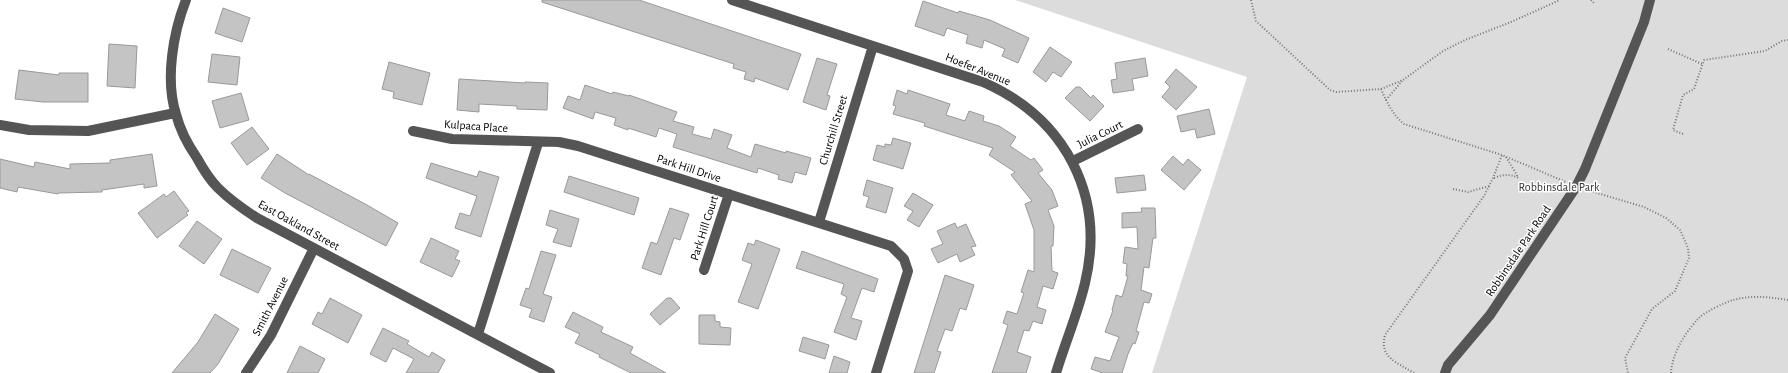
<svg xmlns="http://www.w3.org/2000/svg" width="1788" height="373" font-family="'Alegreya Sans',sans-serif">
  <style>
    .green { fill: #dcdcdc }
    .building { fill: #c4c4c4; stroke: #999 }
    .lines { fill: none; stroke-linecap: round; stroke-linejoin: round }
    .path { stroke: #777; stroke-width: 2; stroke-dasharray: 1 2; stroke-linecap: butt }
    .minor { stroke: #555; stroke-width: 10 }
    .labels { text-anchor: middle; stroke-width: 3; stroke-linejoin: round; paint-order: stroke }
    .street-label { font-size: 12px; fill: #000; stroke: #fff }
    .park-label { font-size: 12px; fill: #333; stroke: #fff }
  </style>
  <rect width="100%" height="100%" fill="#fff"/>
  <path class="green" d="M1015,0H1788V373H1152L1247,77Z"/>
  <path class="building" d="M542,0H639L801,54L788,90L755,78L754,82L744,79L746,72L733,68L734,64L542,2Z
    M923,1L958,13L959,11L990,20L1029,38L1018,63L1002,56L1005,49L984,40L982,48L966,43L968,35L947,28L944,36L915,26Z
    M223,8L250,18L242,42L215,33Z
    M109,44L137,46L135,88L107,86Z
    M1050,47L1072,62L1061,77L1053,72L1046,82L1033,72Z
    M212,54L240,57L237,85L208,82Z
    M817,58L837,64L827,95L830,96L826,110L803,102Z
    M1145,58L1148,76L1132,79L1134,90L1113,93L1111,80L1117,79L1115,63Z
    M389,62L430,73L422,105L393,98L394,92L382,89Z
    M1176,69L1197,87L1176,110L1162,97L1170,87L1165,82Z
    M19,70L59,75V73H88V102H43L15,99Z
    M459,79L525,83V82L548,83L547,110L517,109V106L479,104V112L457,110Z
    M585,85L612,94L613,92L629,96V95L677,112L673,121L694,127L692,134L711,139L714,129L732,135L727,148L751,157L755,144L786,153V151L811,158L806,175L795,172L792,183L778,179L779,175L758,168L757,173L673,147L677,134L659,128L656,137L628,128V130L614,125L616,118L595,112L593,119L563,108L568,96L580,100Z
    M1076,87H1080L1091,98L1093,95L1104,106L1090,121L1065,98Z
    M897,90L907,94L908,90L950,104L946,115L965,121L969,111L984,116L983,121L999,126L1016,137L1010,146L1031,160L1034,158L1043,170L1038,173L1052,190L1058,206L1048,210L1054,226L1053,246H1051L1052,271L1058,273L1053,289L1043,286L1037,307L1046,310L1042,324L1033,321L1029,331L1024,330L1017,352L1031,357L1026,373H992L1008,325L1003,323L1007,311L1017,314L1024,293L1021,292L1028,270L1034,272V230L1025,204L1032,201L1011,175L1015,172L989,155L993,148L924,126L925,123L893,114L896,106L893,105Z
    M241,93L249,120L220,128L212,101Z
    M1209,109L1215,134L1197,138L1195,129L1181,132L1177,116Z
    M252,127L269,149L247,165L231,143Z
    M893,138L911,143L903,169L873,160L877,145L885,147V144L891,145Z
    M152,154L157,186L144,188V184L102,190V192L58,193V194L18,187L17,192L0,188V159L34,167L35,162L70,169V164L110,163V160Z
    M277,154L309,175V174L367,205L398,223L386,246L285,193L261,178Z
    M1173,156L1183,165L1188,159L1201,170L1184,190L1161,170Z
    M431,163L477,177L479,171L499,177L481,237L455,228L460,213L470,216L477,196L426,178Z
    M1144,175L1146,190L1117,193L1115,178Z
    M569,176L639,198L634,215L564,192Z
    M867,180L893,188L886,213L866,207L869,197L863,195Z
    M174,191L189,211L186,213L188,215L157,238L138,213L164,194L166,197Z
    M913,193L933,205L919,227L907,220L913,211L904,206Z
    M670,208L689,214L680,240L674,238L661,275L642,268L651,242L657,244Z
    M1141,208H1155L1156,238H1153L1149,268L1144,267L1141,290L1152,294L1149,303L1144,302L1136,331L1139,332L1135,344L1133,343L1128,354L1122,373H1103L1091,369L1095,357L1110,361L1119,337L1105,332L1113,310H1112L1116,295L1122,297L1128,276H1126L1127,264L1123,263L1125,247L1138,249L1137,227L1122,228V213L1142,212Z
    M550,210L579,219L571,247L553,242L558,229L546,225Z
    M197,221L222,239L204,264L179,246Z
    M955,223L957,228L966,224L976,246L971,247L975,255L960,262L957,254L938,263L931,249L943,244L937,231Z
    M431,238L459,251L455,259L460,261L452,277L420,262Z
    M756,240L780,249L758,309L738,302L752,264L742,260L748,243L754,245Z
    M232,249L271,268L258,293L220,275Z
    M541,251L556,255L543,294L552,297L544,322L529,317L532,309L520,305L526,288L529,289Z
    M802,251L878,279L874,292L862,288L851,318L862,321L856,340L834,332L847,297L841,294L844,284L796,268Z
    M945,275L974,285L966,310L960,308L952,331L945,329L937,351L941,352L934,373H914Z
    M330,298L362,315L348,343L312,324L318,312L322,314Z
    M667,298H671L680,308L660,325L650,314Z
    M573,312L603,327L601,332L633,347L630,353L666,373H631L599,357L600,355L575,343L580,334L565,327Z
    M215,314L239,329L218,364L210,373H172L198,342Z
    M699,315H715V321L720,322V327L731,328L730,345L699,344Z
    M383,328L409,341L407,344L429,357L432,352L445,360L438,373H406L414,359L393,348L386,362L370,354Z
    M803,337L829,345L825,359L799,351Z
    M300,346L325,359L318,373H287Z
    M834,356L850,362L847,373H829Z"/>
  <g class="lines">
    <path class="path" d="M1251,0L1256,21L1330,90L1336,92L1381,89C1387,103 1393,115 1404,124L1502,155L1566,182
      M1591,0L1594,3
      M1668,49L1702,64
      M1381,89L1403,80L1443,51L1465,40L1511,22L1560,0
      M1386,100L1402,81
      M1683,134L1673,130L1683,95L1694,89L1704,60L1765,51L1782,41L1788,40
      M1506,157L1518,177
      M1494,178C1504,174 1509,174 1519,178
      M1453,189L1468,192L1489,186
      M1587,190L1644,207L1666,218L1680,230L1688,248L1689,258L1675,291L1652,309L1625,358L1628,373
      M1414,373C1397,362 1379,358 1385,335L1484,196L1493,178L1502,155
      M1671,373C1672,353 1686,331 1700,317C1705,312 1726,302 1733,300C1751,295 1770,297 1788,300"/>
    <path class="minor" d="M186,0C173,33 165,80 176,114C180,130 188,145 197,158C203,169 209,179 218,188C230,200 243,209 257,218L550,373
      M732,0L983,82C1065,118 1106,195 1085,283C1078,313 1065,343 1056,373
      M0,125L29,130L88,131L175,113
      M413,131L452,139L559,142L578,146L891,246L904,259L908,271L876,373
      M1073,161L1138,129
      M819,222L873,46
      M704,270L729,194
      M478,334L538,143
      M246,373L271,335L314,248
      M1445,373L1448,365L1490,315L1576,187L1585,169L1644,22L1650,0"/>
  </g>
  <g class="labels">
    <g class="street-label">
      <text transform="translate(978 69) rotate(22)" y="4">Hoefer Avenue</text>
      <text transform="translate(476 126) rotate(4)" y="4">Kulpaca Place</text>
      <text transform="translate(833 130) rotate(-73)" y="4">Churchill Street</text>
      <text transform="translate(1100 134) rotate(-26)" y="4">Julia Court</text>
      <text transform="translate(689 168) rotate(18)" y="4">Park Hill Drive</text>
      <text transform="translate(299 225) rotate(29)" y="4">East Oakland Street</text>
      <text transform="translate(704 228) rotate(-72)" y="4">Park Hill Court</text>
      <text transform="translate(1518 251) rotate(-56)" y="4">Robbinsdale Park Road</text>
      <text transform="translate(270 306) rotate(-63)" y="4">Smith Avenue</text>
    </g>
    <g class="park-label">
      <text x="1559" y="191">Robbinsdale Park</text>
    </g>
  </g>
</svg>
